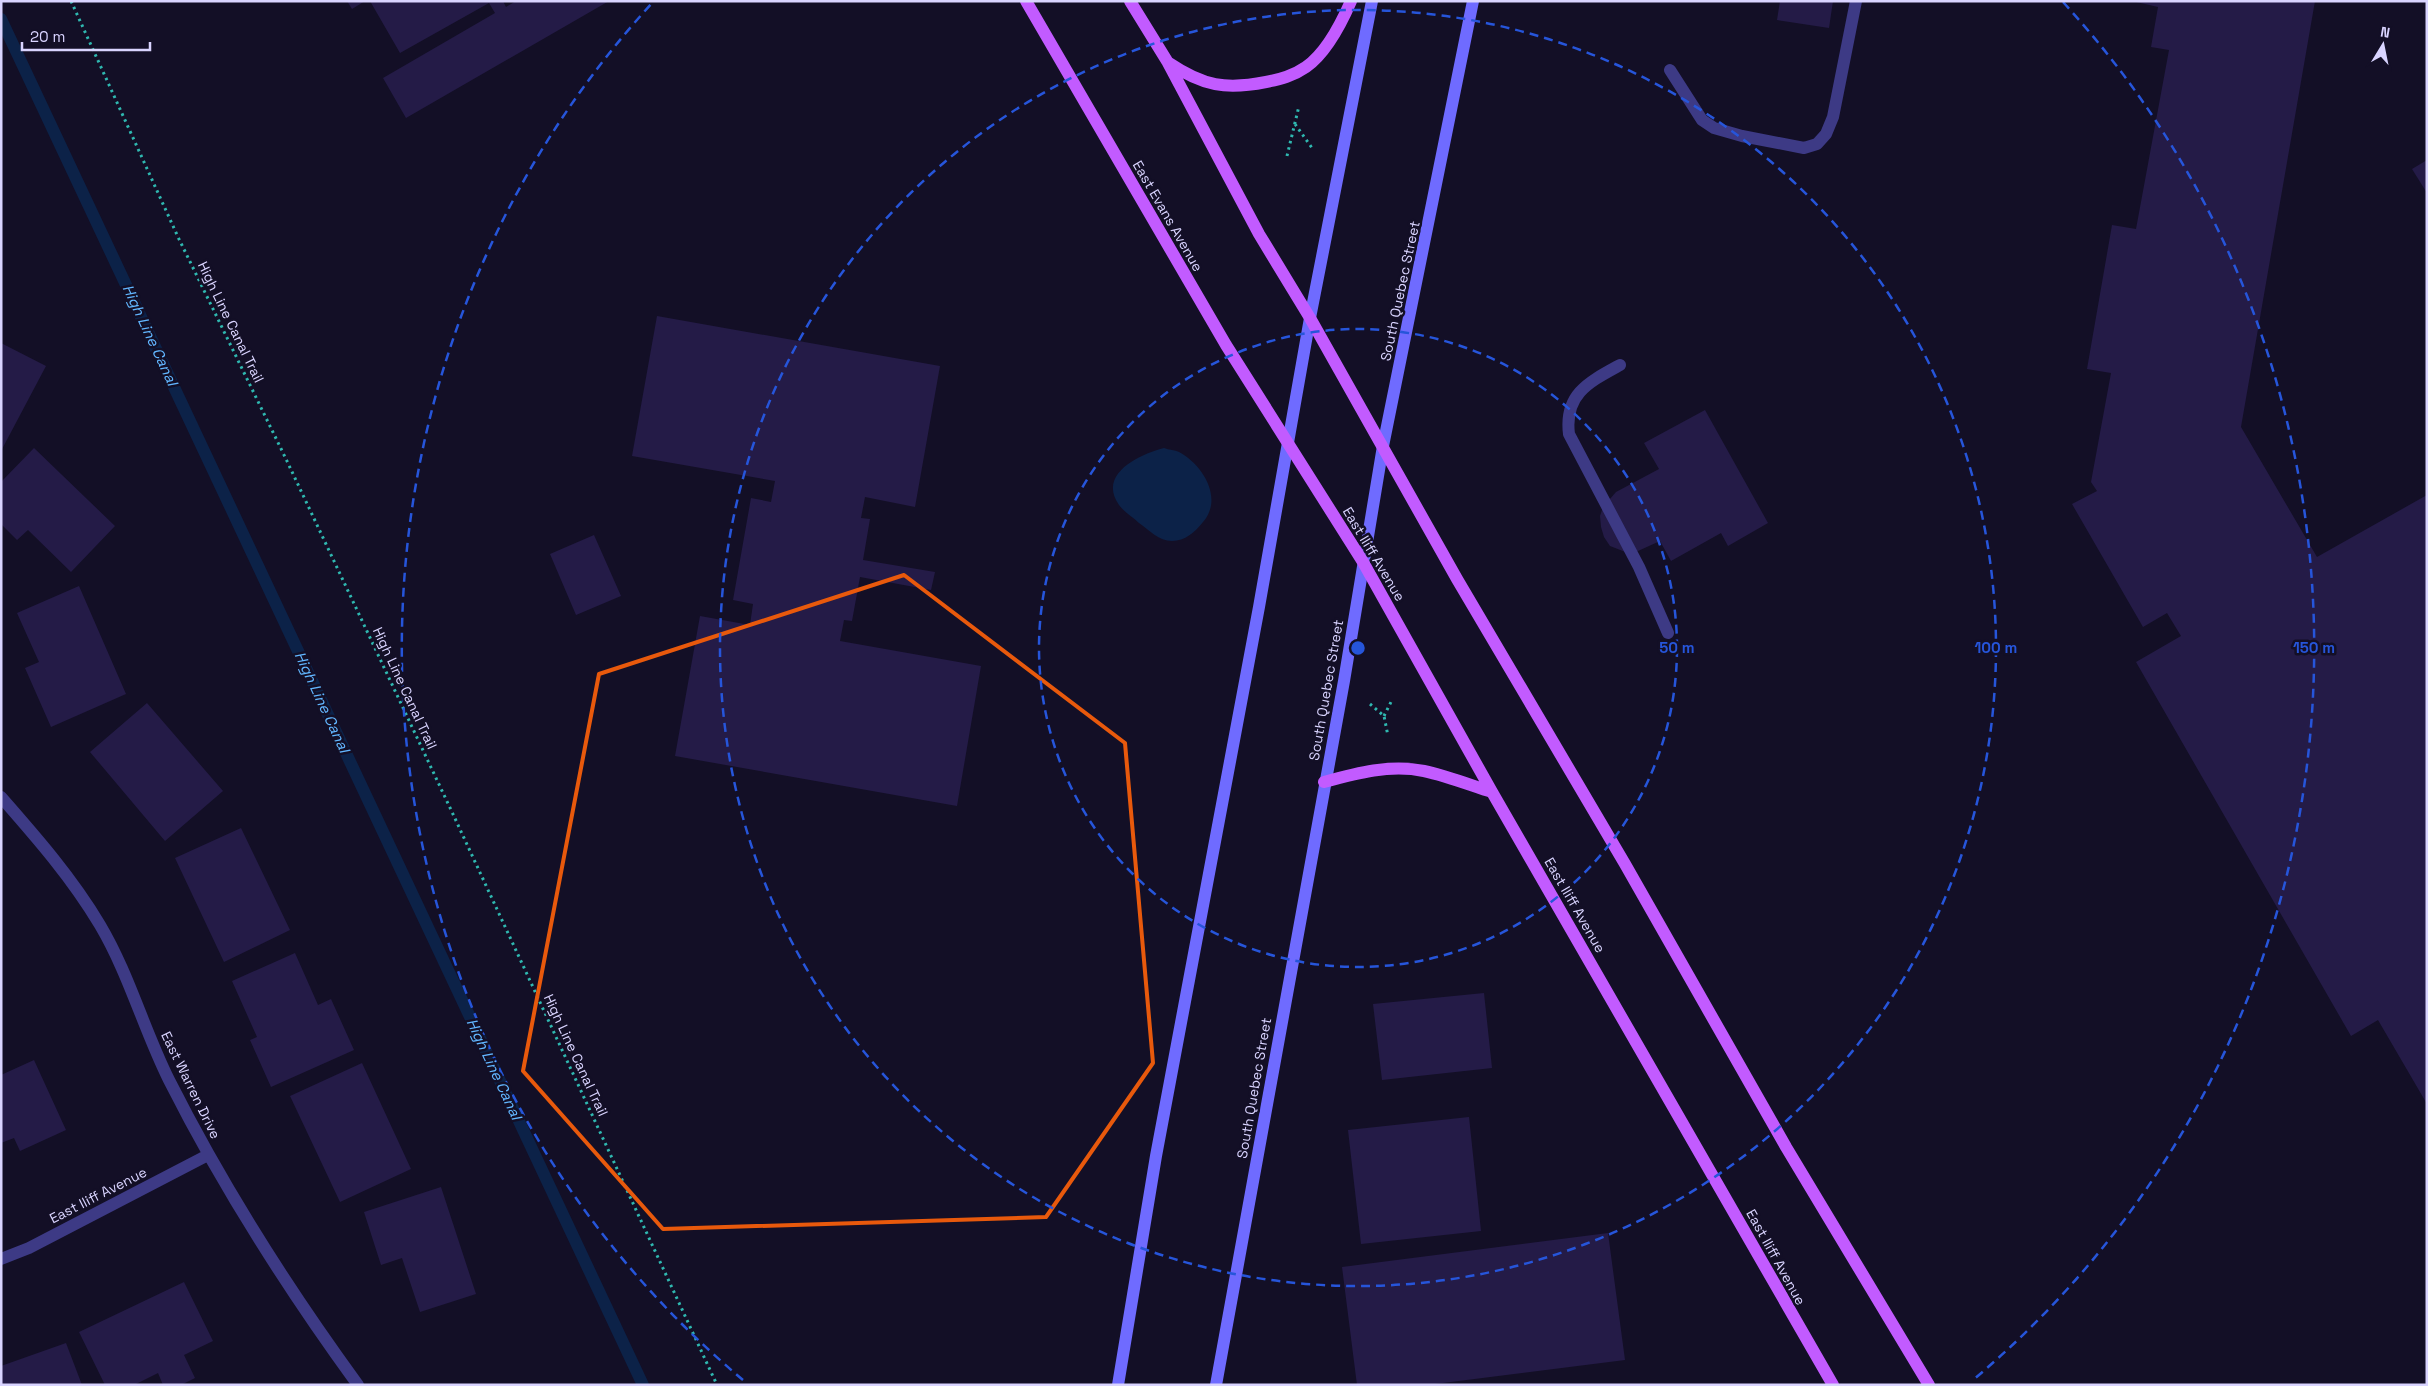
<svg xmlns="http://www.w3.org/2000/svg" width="2428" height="1386" font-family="'Space Grotesk',sans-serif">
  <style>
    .water { fill: #0c2248 }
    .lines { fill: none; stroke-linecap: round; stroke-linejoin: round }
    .stream { stroke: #0c2248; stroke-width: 12 }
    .building { fill: #241b47 }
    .path { stroke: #2fb8b0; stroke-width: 3; stroke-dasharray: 2.5 4; stroke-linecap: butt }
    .service { stroke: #3d3a85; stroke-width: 12 }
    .minor { stroke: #3d3a85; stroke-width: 12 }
    .secondary { stroke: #6f6bff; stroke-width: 12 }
    .primary { stroke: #c25bff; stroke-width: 12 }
    .marked { fill: none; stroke: #e8590c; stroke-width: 4; stroke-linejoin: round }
    .ring { fill: none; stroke: #2655da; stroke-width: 2.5; stroke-dasharray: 9 6 }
    .labels { text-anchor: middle; stroke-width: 5; stroke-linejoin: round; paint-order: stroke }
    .street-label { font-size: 14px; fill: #d9d4ff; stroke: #130f26 }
    .water-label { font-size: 15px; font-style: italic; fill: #62b6ff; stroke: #130f26 }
    .centre { fill: #2655da; stroke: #130f26; stroke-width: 2.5 }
    .ring-label { font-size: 15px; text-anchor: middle; font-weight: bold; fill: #2655da; stroke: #130f26; stroke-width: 5; stroke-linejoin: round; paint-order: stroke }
  </style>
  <rect width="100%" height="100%" fill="#130f26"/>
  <path class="water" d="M1164,448C1169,450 1175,450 1179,452C1202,464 1224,498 1203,522C1195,532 1185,541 1172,541C1159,541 1149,530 1139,523C1133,517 1124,512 1119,505C1097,474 1140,454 1164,448Z"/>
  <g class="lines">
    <path class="stream" d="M1,19L643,1385"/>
  </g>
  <path class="building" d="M347,1H365L352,9Z
    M370,1H503L506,7L516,1H609L406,118L383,78L495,13L489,3L400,53Z
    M1780,1H1833L1829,28L1777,20Z
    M2132,1H2315L2241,427L2317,557L2427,495V1104L2378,1020L2351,1036L2136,662L2181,636L2167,613L2143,627L2072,504L2097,491L2091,482L2111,373L2087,369L2112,225L2136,229L2169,50L2151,47L2158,7Z
    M2427,160V193L2412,169Z
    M657,316L940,366L915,507L865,497L861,518L870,519L863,560L935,572L931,590L860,577L852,621L844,620L840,641L981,666L957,806L675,756L700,616L750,625L753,604L733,600L751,498L771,502L775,481L632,456Z
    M1,343L46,366L1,451Z
    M1705,410L1768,523L1728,546L1721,533L1671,561L1660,541L1638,551L1628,553L1610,546L1604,537L1601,527L1600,516L1603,507L1616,492L1659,469L1644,443Z
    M34,448L115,526L71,572L28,530L17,540L1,524V482Z
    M594,535L621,596L576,615L550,554Z
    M79,586L126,694L51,727L25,668L39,662L17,613Z
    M147,703L223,791L165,841L90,752Z
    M241,828L290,930L224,962L175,858Z
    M295,953L318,1005L331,999L354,1050L271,1087L250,1040L257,1037L232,981Z
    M1484,993L1492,1068L1382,1080L1373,1004Z
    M34,1060L66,1130L20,1151L14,1138L1,1143V1075Z
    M362,1063L411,1169L340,1202L290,1096Z
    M1469,1117L1481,1231L1361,1244L1348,1130Z
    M441,1187L476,1294L420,1312L402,1258L381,1265L364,1212Z
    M1608,1233L1625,1360L1427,1385H1357L1342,1267Z
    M184,1282L213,1341L184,1355L195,1378L181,1385H163L158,1373L134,1385H105L79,1332Z
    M66,1343L82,1385H1V1366Z"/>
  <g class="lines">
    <path class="path" d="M71,1L178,237L286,459L452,812L717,1385
      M1295,124L1312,148
      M1287,156L1299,106
      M1370,704L1384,716L1388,736
      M1384,716L1392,700"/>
    <path class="service" d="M1670,70L1702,120L1714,128L1742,136L1804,148L1817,144L1826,134L1833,117L1856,1
      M1620,365C1589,382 1564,394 1569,434L1639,567L1668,633"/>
    <path class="minor" d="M1,797C37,838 72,878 100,925C129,974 144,1030 169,1080C223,1187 288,1289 358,1385
      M1,1259L29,1248L208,1155"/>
    <path class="secondary" d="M1118,1385L1156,1156L1259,607L1310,318L1372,1
      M1216,1385L1344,681L1383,446L1473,1"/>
    <path class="primary" d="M1026,1L1226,345L1363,562L1492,792L1833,1385
      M1130,1L1167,61L1259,234L1310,318L1457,579L1625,864L1786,1147L1929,1385
      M1169,63C1203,86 1226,90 1266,82C1281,79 1293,76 1306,67C1326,53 1341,24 1351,1
      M1324,782C1357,773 1390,764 1424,771C1447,776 1470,785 1492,792"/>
  </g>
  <path class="marked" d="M904,575L1125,743L1153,1063L1046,1217L663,1229L523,1071L599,674Z"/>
  <g class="ring">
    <circle cx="1358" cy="648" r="319"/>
    <circle cx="1358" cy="648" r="638"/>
    <path d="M743 1380A956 956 0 0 1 653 2M2063 2A956 956 0 0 1 1973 1380"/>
  </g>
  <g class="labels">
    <g class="street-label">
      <text transform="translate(1168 216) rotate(60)" y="5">East Evans Avenue</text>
      <text transform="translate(1400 291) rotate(-78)" y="5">South Quebec Street</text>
      <text transform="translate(231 322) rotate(64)" y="5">High Line Canal Trail</text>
      <text transform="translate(1374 554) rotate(59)" y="5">East Iliff Avenue</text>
      <text transform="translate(405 688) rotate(65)" y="5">High Line Canal Trail</text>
      <text transform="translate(1326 690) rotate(-80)" y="5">South Quebec Street</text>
      <text transform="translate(1575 905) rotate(60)" y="5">East Iliff Avenue</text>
      <text transform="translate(576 1055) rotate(65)" y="5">High Line Canal Trail</text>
      <text transform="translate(191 1085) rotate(64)" y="5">East Warren Drive</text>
      <text transform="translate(1254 1088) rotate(-80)" y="5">South Quebec Street</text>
      <text transform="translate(98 1195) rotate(-27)" y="5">East Iliff Avenue</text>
      <text transform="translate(1776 1257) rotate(61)" y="5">East Iliff Avenue</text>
    </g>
    <g class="water-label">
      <text transform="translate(150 335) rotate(65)" y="5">High Line Canal</text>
      <text transform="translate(322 702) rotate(65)" y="5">High Line Canal</text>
      <text transform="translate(494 1069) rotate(65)" y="5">High Line Canal</text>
    </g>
  </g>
  <circle cx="1358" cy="648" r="8" class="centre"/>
  <g class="ring-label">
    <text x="1677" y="653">50 m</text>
    <text x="1996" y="653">100 m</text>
    <text x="2314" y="653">150 m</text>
  </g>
  <rect width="2428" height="1386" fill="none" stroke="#d9d4ff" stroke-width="5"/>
  <g transform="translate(2383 45) rotate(10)" stroke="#130f26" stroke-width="4" paint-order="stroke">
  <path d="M0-4L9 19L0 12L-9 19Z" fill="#d9d4ff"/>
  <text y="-8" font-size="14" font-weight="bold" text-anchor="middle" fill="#d9d4ff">N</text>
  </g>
  <path d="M22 42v8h128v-8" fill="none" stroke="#d9d4ff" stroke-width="2.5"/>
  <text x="30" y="42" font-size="15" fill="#d9d4ff" stroke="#130f26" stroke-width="4" paint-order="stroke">20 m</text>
</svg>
